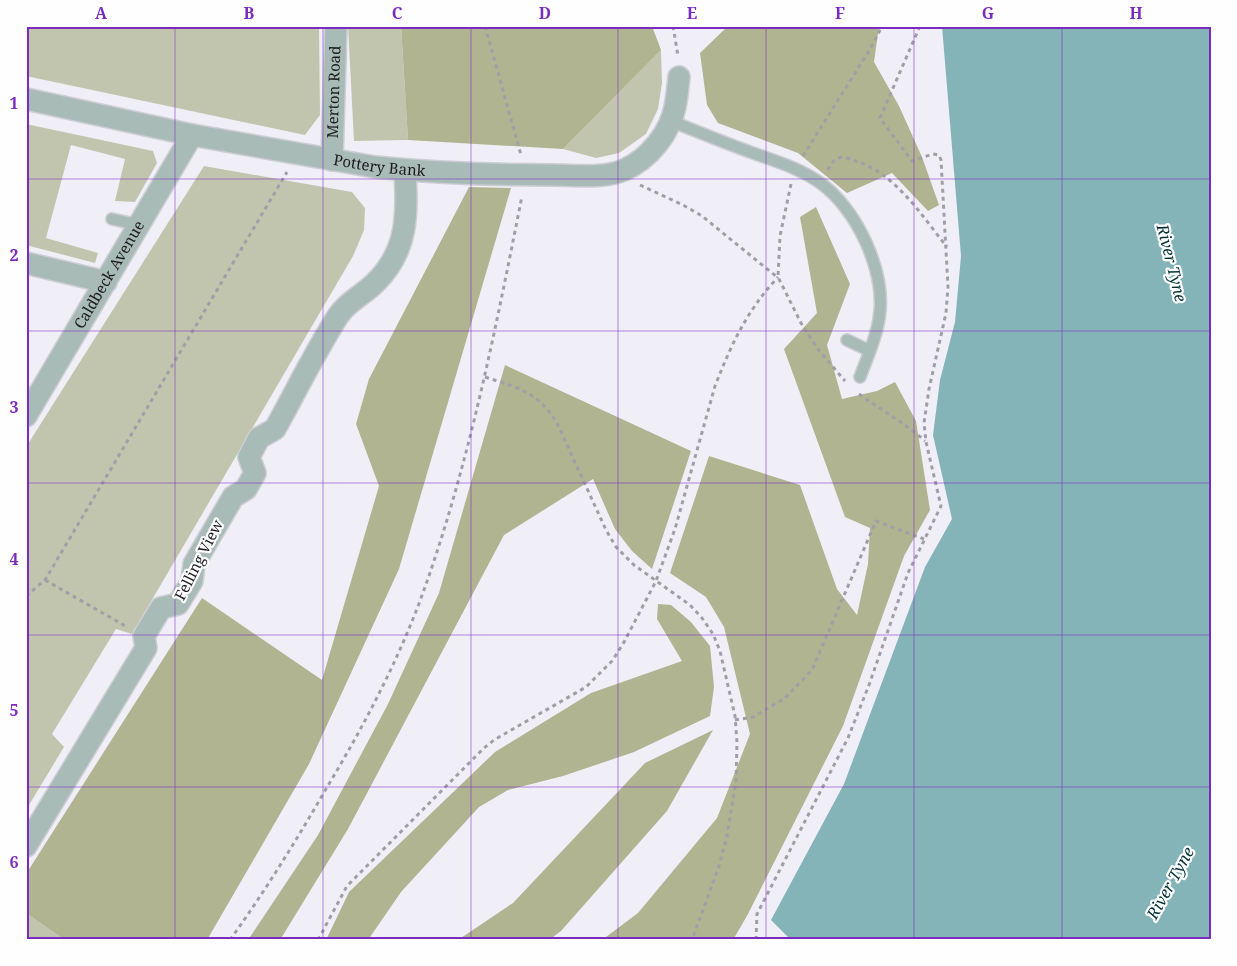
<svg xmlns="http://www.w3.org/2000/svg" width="1237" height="966" font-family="'Noto Serif',serif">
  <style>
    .green { fill: #c2c5ae }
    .forest { fill: #b0b490 }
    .water { fill: #84b3b8 }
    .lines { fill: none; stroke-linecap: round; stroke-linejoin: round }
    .service-casing { stroke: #cecdd5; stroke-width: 14 }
    .minor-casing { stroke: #cecdd5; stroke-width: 24 }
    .path { stroke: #a09fa7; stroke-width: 3; stroke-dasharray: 4 4; stroke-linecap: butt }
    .service { stroke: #a8bbb6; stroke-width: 11 }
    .minor { stroke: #a8bbb6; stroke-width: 21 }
    .grid { fill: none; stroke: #7b2cbf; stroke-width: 1; stroke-opacity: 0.55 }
    .labels { text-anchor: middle; stroke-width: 4.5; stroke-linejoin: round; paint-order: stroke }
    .street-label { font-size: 15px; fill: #1c1b1f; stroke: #fefefe }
    .water-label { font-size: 16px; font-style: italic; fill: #013035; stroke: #fefefe }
    .neatline { fill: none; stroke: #7b2cbf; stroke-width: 2 }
    .grid-label { font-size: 16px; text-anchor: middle; font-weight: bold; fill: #7b2cbf }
  </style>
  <rect width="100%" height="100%" fill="#f0eff8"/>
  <path class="green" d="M26,26H319L320,115L305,135L26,76Z
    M348,26H401L408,140L354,141Z
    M661,50L662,83L658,109L646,134L619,153L596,158L563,149Z
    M26,124L153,151L157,163L135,202L115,201L125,159L71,145L46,238L98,253L95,263L26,245Z
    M204,166L352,192L365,208L364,230L353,256L132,634L116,629L52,734L64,747L26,810V447Z
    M26,913L65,940H26Z"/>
  <path class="forest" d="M401,26H652L661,50L563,149L408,140Z
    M728,26H879L874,62L899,106L922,157L939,205L928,211L892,173L847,193L798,153L718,123L707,105L700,53Z
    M469,187L511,188L399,569L309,764L207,940H65L26,913V874L202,598L322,680L379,486L356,424L369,379Z
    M816,207L850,284L827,345L842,399L877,391L895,382L916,421L930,510L904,556L843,726L748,914L733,940H602L638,913L717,818L750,734L724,627L706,597L670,573L709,456L800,485L837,589L857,615L868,564L870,528L845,517L784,349L817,313L800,217Z
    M505,365L691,451L652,569L632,551L615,529L593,479L504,535L348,829L280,940H248L318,835L388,704L439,593Z
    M658,604L671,605L691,622L710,646L714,687L710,716L634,752L563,776L508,790L479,807L401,892L368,940H326L349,892L495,752L591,693L682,661L657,619Z
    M713,730L667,811L561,931L549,940H458L513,903L645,763Z"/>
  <path class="water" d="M942,26H1211V940H791L771,920L844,784L925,567L952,519L933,435L940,380L955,322L961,256Z"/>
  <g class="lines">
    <defs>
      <path id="service" d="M671,121C698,132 725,143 753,153C775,161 799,168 819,182C857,208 887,273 879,319C876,339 867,358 860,377
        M112,219L139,225
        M847,340L870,351"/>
      <g id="minor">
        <path id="s1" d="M26,99L192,135L375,167C434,173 494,175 553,175C576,175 603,179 624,170C649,159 670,133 675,107C677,97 678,86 679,77"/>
        <path id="s2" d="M332,160L336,26"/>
        <path d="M26,263L106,282"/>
        <path id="s3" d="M26,416L192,135"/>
        <path d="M26,846L146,648L144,636L161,608L178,604L192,581L194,564L233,497L246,489L255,473L249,457L259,438L275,429C296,391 315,352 338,316C347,302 363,295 375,283C409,250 407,213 405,170"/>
      </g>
    </defs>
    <use href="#service" class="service-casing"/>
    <use href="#minor" class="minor-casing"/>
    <path class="path" d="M485,26L521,155
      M673,26L678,56
      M803,156L872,46L882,26
      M828,170C830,166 833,160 838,158C844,156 851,159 856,161C896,174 922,216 947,247
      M791,184L780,236L778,277L801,323L817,348L845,381
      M640,185L683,205L702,216L777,277
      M485,377C518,388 537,391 557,423L606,530L616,547L634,565L690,605L702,618L713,634L720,651L735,716L737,742L736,781L727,836L719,866L692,940
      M859,394C881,410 905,423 925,441
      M45,580L127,627
      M26,596L45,580L287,172
      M735,720L753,717L785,698L812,670L876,521L924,539
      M230,940C265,891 296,841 326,789C362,729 395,667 420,601C468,470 495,332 522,196
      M318,940L347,886L484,748L494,740L586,687L612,661L623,644L656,581L675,529L715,386C732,343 746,312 778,277
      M756,940L757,914L848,738L869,685L908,573L941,506L926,442L924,423L929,389L946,313L948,287L941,160L939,155L933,154L912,161L880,118L920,26"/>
    <use href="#service" class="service"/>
    <use href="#minor" class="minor"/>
  </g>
  <path class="grid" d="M175,26V940M323,26V940M471,26V940M618,26V940M766,26V940M914,26V940M1062,26V940M26,179H1211M26,331H1211M26,483H1211M26,635H1211M26,787H1211"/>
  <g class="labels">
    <g class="street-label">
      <text dy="5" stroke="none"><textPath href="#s2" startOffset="68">Merton Road</textPath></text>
      <text dy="5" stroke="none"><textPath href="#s1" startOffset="360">Pottery Bank</textPath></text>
      <text dy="5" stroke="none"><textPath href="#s3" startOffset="164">Caldbeck Avenue</textPath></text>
      <text transform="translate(199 560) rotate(-63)" y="5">Felling View</text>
    </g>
    <g class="water-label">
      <text transform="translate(1172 263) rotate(76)" y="6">River Tyne</text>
      <text transform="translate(1170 883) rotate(-61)" y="6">River Tyne</text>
    </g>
  </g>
  <rect width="1237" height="966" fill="none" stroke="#fefefe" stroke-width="55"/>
  <rect x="28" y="28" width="1182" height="910" class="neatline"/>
  <g class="grid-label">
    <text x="101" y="19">A</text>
    <text x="249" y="19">B</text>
    <text x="397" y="19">C</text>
    <text x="545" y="19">D</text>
    <text x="692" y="19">E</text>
    <text x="840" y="19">F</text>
    <text x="988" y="19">G</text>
    <text x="1136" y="19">H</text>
    <text x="14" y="109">1</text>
    <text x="14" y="261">2</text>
    <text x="14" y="413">3</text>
    <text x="14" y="565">4</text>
    <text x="14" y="716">5</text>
    <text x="14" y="868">6</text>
  </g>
</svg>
